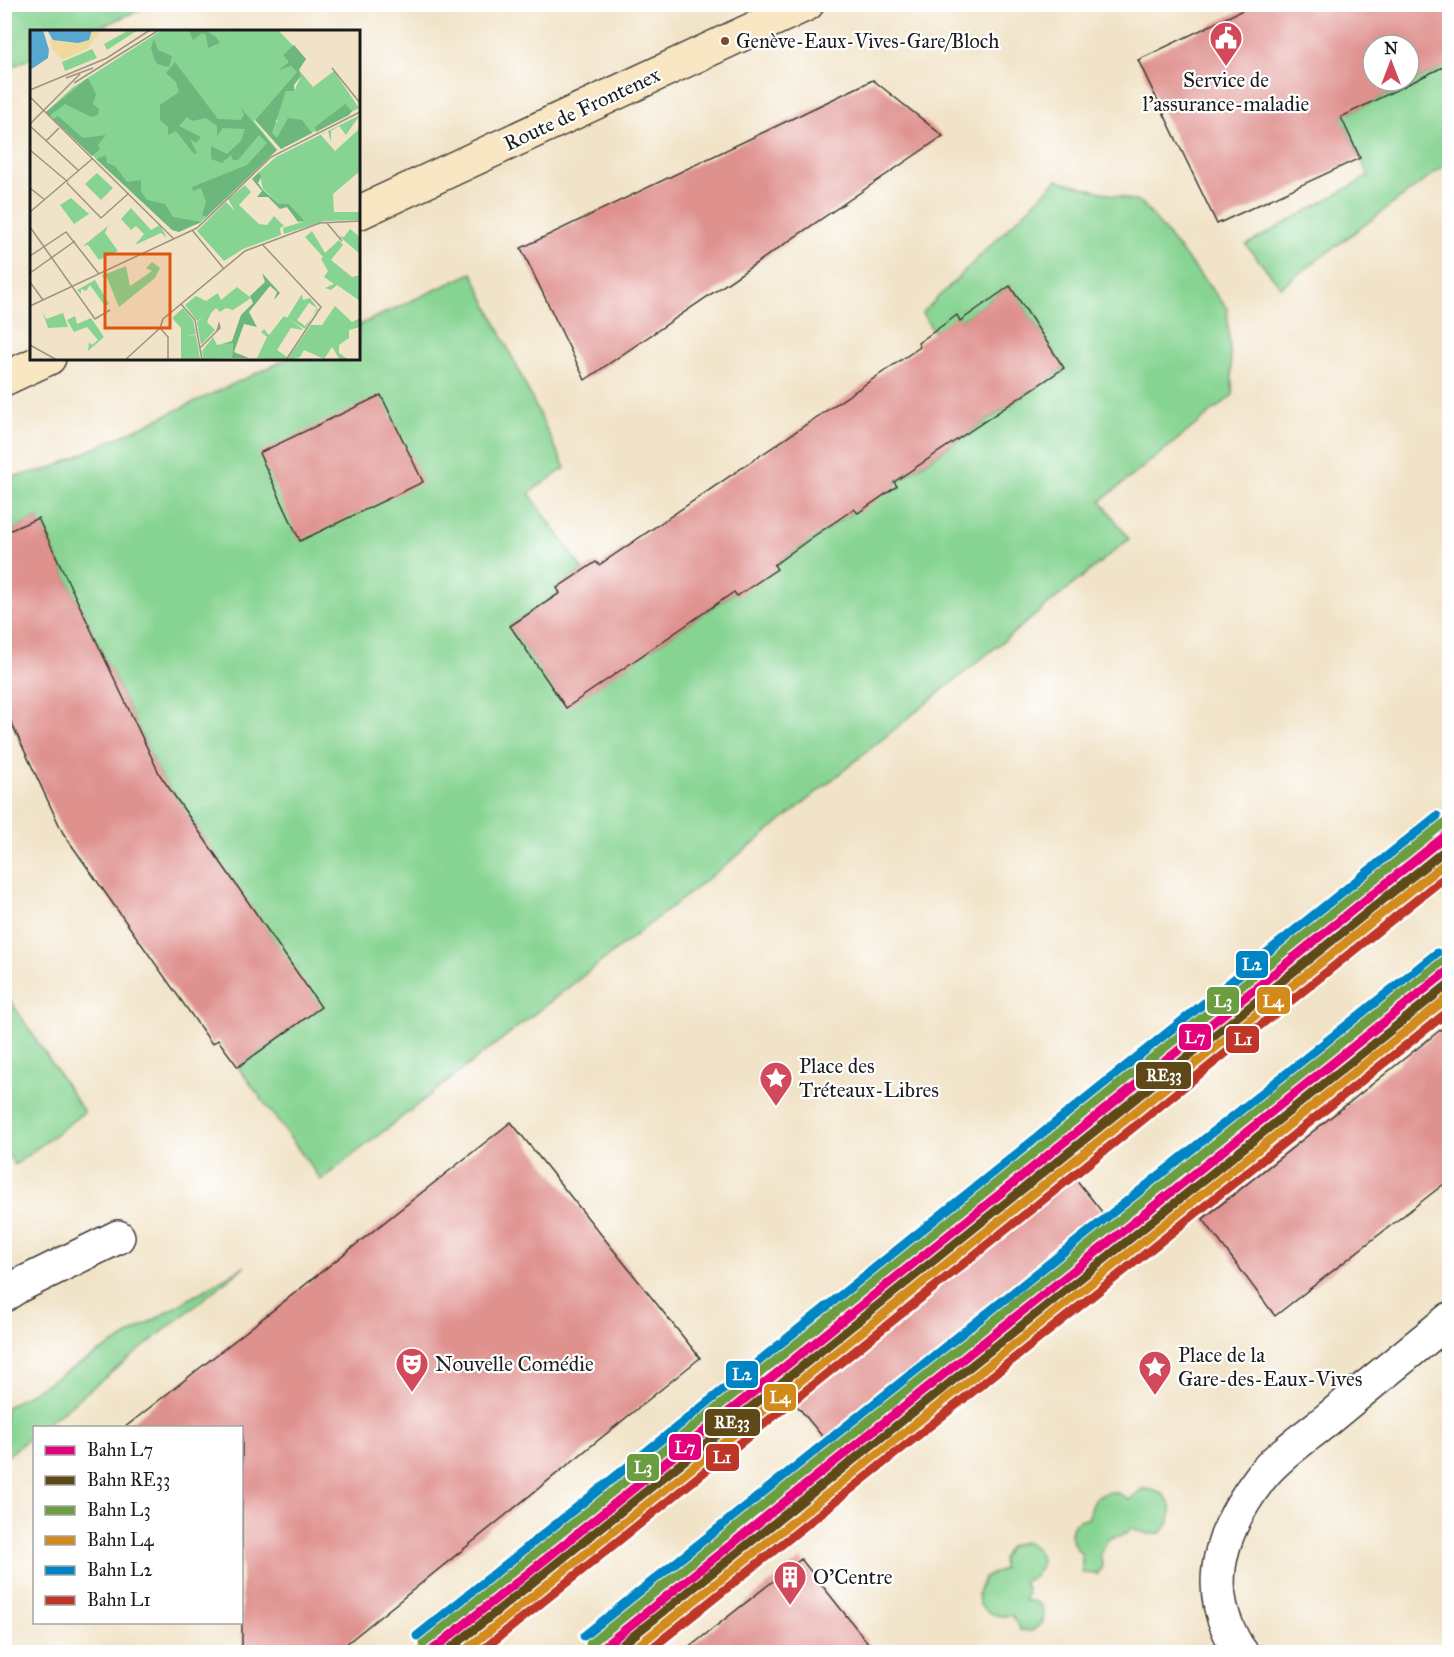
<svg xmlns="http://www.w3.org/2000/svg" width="1454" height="1657" font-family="'IM FELL Great Primer',serif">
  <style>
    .green { fill: #87d492; stroke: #527857; stroke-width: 1.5 }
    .building { fill: #df918e; fill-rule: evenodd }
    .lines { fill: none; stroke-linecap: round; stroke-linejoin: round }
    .minor-casing { stroke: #3c3a36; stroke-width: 36 }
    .secondary-casing { stroke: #3c3a36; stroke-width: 36 }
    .minor { stroke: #fff; stroke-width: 33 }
    .secondary { stroke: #f9e7c3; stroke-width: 33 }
    .rail-1-casing { stroke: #fff; stroke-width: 14 }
    .rail-2-casing { stroke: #fff; stroke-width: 14 }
    .rail-3-casing { stroke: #fff; stroke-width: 14 }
    .rail-4-casing { stroke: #fff; stroke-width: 14 }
    .rail-5-casing { stroke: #fff; stroke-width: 14 }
    .rail-6-casing { stroke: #fff; stroke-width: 14 }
    .rail-1 { stroke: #e5007d; stroke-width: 9 }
    .rail-2 { stroke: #5f4817; stroke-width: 9 }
    .rail-3 { stroke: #6c9d40; stroke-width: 9 }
    .rail-4 { stroke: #d28b1b; stroke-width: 9 }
    .rail-5 { stroke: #0085c4; stroke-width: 9 }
    .rail-6 { stroke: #bf3527; stroke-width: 9 }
    .bus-dot { fill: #7a4b2a; stroke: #fff; stroke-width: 2 }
    .labels { text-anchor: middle; stroke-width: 4.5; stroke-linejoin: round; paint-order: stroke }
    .bus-label { font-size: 20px; fill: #1c1c1c; stroke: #fff; text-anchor: start }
    .poi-label { font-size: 21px; fill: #1c1c1c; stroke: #fff; text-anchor: start }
    .street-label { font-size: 21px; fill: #1c1c1c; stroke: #fff }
    .inset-road { fill: none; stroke: #9c9383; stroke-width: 1.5 }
    .view { fill: #de560d; fill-opacity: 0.15; stroke: #de560d; stroke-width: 3 }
    .inset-edge { fill: none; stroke: #1c1c1c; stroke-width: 3 }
    .line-badge { stroke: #fff; stroke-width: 2 }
    .badge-label { font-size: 16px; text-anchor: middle; font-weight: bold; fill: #fff }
  </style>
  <rect width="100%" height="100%" fill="#fff"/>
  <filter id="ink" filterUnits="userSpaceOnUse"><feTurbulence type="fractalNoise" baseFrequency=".0167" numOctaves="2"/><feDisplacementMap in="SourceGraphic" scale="12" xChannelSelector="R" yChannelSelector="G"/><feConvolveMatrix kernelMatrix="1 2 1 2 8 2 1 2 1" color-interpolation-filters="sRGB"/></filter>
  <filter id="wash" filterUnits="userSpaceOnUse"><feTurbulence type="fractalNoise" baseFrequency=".008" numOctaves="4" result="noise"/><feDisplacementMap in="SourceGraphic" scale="24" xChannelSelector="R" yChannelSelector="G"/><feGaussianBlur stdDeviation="1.35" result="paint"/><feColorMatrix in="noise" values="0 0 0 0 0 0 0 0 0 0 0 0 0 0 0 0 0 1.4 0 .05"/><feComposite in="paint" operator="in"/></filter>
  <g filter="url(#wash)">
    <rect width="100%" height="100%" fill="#f1e3c7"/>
    <path class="green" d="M5,4H151V5L91,31L32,32L31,58L5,70Z
      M1449,64V162L1281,287L1246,245L1369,176L1341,117Z
      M1057,180L1142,203L1227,308L1233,395L1101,501L1129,539L764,835L321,1180L238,1067L320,1007L160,775L38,518L5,533V478L50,469L287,359L358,358L359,325L472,273L565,468L529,493L583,570L557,588L560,593L510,626L566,707L1064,368L1010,286L960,321L957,316L934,332L922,313Z
      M4,991L84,1112L15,1165L5,1150Z
      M245,1266L43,1427L34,1428V1434L5,1458V1408Z
      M1142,1489C1172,1489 1181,1514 1160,1534H1148L1132,1528L1123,1535L1109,1538L1100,1555C1103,1564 1103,1568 1097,1574L1082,1573V1554C1072,1547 1065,1528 1079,1520C1082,1519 1086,1519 1089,1518C1089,1494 1111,1484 1129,1500Z
      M1025,1542C1047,1552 1046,1573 1023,1582L1027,1588L1025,1601C1041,1600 1045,1607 1043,1622L1032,1631L1020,1630L1012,1615C998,1618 989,1614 979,1604L978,1593L984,1577L1003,1569L1002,1559L1010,1546Z"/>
    <g id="blocks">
      <path class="building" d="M1255,4H1449V64L1341,117L1360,158L1217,224L1138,60ZM1373,45H1409V81H1373Z
        M873,80L943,136L585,380L521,248Z
        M1010,286L1064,368L894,482L897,486L858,513L854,509L814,536L774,565L777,569L737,596L734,592L566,708L510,626L560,593L557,588L596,562L599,565L920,347L918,343L957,315L960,321Z
        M381,395L423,482L300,541L259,453Z
        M38,518L160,775L321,1007L238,1067L218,1040L212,1044L63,833L4,707V533Z
        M1449,1023V1180L1275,1316L1203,1219Z
        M511,1122L700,1358L335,1653H242V1428H124Z
        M1044,1139L1133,1251L854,1475L762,1363Z
        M801,1559L876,1653H682Z"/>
    </g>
  </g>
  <g filter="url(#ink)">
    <use href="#blocks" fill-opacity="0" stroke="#3c3a36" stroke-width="1.5"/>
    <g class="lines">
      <defs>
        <path id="minor" d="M4,1295L18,1286L118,1237
          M1241,1652C1235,1645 1232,1637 1228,1629C1204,1575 1227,1521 1261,1477C1275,1458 1304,1438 1323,1423C1365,1388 1407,1354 1450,1319"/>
        <path id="secondary" d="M358,213L807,4
          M4,379L49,358"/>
      </defs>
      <use href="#minor" class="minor-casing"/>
      <use href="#secondary" class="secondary-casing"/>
      <use href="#minor" class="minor"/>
      <use href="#secondary" class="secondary"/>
      <defs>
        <path id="rail-1" d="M430,1652L1450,832
          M597,1652L1450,969"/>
        <path id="rail-2" d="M446,1652L1450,846
          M613,1652L1450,983"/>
        <path id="rail-3" d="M423,1644L1443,824
          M590,1644L1443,961"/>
        <path id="rail-4" d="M463,1652L1450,859
          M630,1652L1450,996"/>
        <path id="rail-5" d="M417,1636L1437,816
          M584,1636L1437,953"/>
        <path id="rail-6" d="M480,1652L1450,873
          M647,1652L1450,1010"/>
      </defs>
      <use href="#rail-1" class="rail-1-casing"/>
      <use href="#rail-2" class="rail-2-casing"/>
      <use href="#rail-3" class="rail-3-casing"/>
      <use href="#rail-4" class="rail-4-casing"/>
      <use href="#rail-5" class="rail-5-casing"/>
      <use href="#rail-6" class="rail-6-casing"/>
      <use href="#rail-1" class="rail-1"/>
      <use href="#rail-2" class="rail-2"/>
      <use href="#rail-3" class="rail-3"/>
      <use href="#rail-4" class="rail-4"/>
      <use href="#rail-5" class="rail-5"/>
      <use href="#rail-6" class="rail-6"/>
    </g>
  </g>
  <defs>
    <symbol id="civic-pin" viewBox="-11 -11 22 30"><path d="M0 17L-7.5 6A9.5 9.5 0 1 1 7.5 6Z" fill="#d1495b" stroke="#fff"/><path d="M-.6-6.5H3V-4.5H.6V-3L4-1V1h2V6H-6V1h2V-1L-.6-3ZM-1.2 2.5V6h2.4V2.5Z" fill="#fff"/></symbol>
    <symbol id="sight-pin" viewBox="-11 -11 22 30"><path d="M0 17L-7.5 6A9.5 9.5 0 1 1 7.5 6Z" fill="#d1495b" stroke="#fff"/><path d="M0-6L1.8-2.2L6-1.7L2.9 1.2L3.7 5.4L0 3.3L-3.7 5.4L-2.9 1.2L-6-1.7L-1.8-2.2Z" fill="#fff"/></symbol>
    <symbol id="theatre-pin" viewBox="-11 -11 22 30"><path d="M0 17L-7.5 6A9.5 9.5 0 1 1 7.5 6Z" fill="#d1495b" stroke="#fff"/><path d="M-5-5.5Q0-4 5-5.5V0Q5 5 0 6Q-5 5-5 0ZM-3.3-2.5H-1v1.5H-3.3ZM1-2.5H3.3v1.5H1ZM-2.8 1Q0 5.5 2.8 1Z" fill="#fff"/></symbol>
    <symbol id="building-pin" viewBox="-11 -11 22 30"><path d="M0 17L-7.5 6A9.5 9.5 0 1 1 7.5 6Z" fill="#d1495b" stroke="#fff"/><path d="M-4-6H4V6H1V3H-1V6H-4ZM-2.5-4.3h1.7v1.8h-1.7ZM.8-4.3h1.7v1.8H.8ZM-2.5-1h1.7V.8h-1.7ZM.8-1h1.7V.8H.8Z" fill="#fff"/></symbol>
  </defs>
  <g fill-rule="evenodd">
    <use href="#civic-pin" x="1207" y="19" width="38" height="52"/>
    <use href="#sight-pin" x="757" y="1059" width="38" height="52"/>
    <use href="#theatre-pin" x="393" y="1345" width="38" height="52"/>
    <use href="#sight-pin" x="1136" y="1348" width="38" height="52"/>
    <use href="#building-pin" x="771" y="1558" width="38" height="52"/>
  </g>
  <circle class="bus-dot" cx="725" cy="41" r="5"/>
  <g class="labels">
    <g class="bus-label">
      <text x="736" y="48">Genève-Eaux-Vives-Gare/Bloch</text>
    </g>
    <g class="poi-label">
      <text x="1226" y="87" text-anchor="middle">Service de<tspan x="1226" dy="24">l'assurance-maladie</tspan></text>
      <text x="799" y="1073">Place des<tspan x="799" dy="24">Tréteaux-Libres</tspan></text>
      <text x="1178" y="1362">Place de la<tspan x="1178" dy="24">Gare-des-Eaux-Vives</tspan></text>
      <text x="435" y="1371">Nouvelle Comédie</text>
      <text x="813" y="1584">O'Centre</text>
    </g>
    <g class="street-label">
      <text transform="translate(582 109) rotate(-25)" y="7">Route de Frontenex</text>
    </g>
  </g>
  <g transform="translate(30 30)">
    <rect width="330" height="330" fill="#f1e3c7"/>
    <path d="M99,0H108L77,20L74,14ZM132,0H248L276,29L269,40L283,57L304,41L329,78L251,119L235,100L248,91L245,88L256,61L265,59L271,46L269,40L224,91L247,120L170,193L144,201L16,82L42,58ZM62,19L67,28L35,41L32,32ZM330,85L316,105L309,96L301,101V112L298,101L291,105L305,121L328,100L330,91V141L303,164L304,182H330V190L295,191L254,204L253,198L275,191L259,174H249L233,159L229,142L246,127ZM67,143L83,158L71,170L55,154ZM215,155L221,162L209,175L229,194L237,195L244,186L254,196L250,198L251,205L213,219L194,231L167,201L196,172L205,181L198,169ZM41,168L59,184L44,194L30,175ZM101,178L121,200L130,195L137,208L131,203L105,215L114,204L106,196L101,200L91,189ZM78,196L75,203L88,221L69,230L58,215L53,216ZM320,199L330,207L329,223L309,206L314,207ZM282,201L295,223L309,210L313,215L301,230L322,247L330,245V271L307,255L301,260L295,258L304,254L294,247L298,241L291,229L293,227L275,207ZM122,232L130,238L125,248L89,277L77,248L71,246L96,236L100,256L122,241L116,238ZM65,250L79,274L75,276L60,255L56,261L51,259V264L47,260ZM207,257L221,268L203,280L196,278L190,282L186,278L181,283L177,292L185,300L171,315L167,292L173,287L167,291L155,275L166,266L176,271L188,263L191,270ZM272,264L273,270L280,268L288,279L282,286L287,278L279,273L267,290L275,296L282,288L275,299L260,290L274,300L261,298L247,320L257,327L254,330L227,328L237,307L231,302L234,299L239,305L254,286L257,288ZM305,276L322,292L330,288V297L319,300V308L309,315V323L319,330H310L302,317L294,329L274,320L270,327L257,330L281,295H292ZM153,278L163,290L166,304L158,306L166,305L170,329H151V298L142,288ZM12,281L16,289L33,283L38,297L18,298ZM45,286L47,294L61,288L74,307L58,321L59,312L62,315L68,310L57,297L44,302L37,290ZM183,307L187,315L203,312L202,328L173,329L172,321Z" fill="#87d492"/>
    <path d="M176,0L186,7L190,13L178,18L176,5L172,3L163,10L159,1ZM124,9L128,20L142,26L139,37L127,34L124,28L121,18ZM264,15L276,29L269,39L271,46L264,55V61H256L242,103L247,108L258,88L272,90L282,103L251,119L225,90L267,42L261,36L249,40L259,32L253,25ZM145,32L188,89L211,90L214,84L210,77L247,120L176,187L172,185L176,172L171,158L163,161L162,157L217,135L237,113L229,105L208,130H203L201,125L192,133L181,129V116L197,124L211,111L215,99L193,98L187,106V96L176,88L162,91L157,87L149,96L171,107L166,113L160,109L167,123L164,124L146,101L138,105V97L130,90V75L149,62L146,52L136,43ZM58,48L66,64L63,74L69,79L68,85L61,87L35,74L19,86L16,82ZM315,74L322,81L319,85L286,102L285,97ZM28,86L53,108L76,105L68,115L70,119L62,126L23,89ZM76,125L77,133L85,136L97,152L111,150V162L117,170L135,174L143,187L171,192L149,202L142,200L66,129ZM229,142L231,147L228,153L233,160L249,174H259L275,191L268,192L257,177L250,179L238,167H227L232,161L222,149ZM232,243L250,263L244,270L247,262L240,256L219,282L227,297L214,294L204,322L219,328H202L203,313L192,314L202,311L211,285L223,273L220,266L235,252Z" fill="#6db67c"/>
    <path d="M60,0H72L57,19L32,30L22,19L20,7L48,13L59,10Z" fill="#eeda9e"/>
    <path d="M0,0H13L19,20L18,28L0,40ZM17,0L21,1L62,0L59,10L48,13L23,10Z" fill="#56a8d1"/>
    <path class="inset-road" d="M302,38L330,73M36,48L63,38M44,53L129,0M0,60L77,28L120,0M0,67L144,209M0,94L50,44M0,96L49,141M16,111L29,98M0,120L38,152M37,153L71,188L99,163M0,158L15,170M0,182L62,129M296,192L312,211M0,197L65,289L80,280M162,200L194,239M232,214L291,277L256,330M0,226L36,202L69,244M0,243L45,211M0,252L13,270M151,274L165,290L172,330M0,276L167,198L241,127L330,82M130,298L138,307V330M0,315L27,330M170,318L190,298L189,294L187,301M95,330L130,298L133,289L215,221L290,193L330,191"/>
    <path class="view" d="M75,224H140V298H75Z"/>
    <rect width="330" height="330" class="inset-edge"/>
  </g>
  <g class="line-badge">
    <rect x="1235" y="950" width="34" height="29" rx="6" fill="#0085c4"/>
    <rect x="1206" y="986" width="34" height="29" rx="6" fill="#6c9d40"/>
    <rect x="1256" y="986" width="35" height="29" rx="6" fill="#d28b1b"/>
    <rect x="1178" y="1023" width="34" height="28" rx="6" fill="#e5007d"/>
    <rect x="1225" y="1025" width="35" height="29" rx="6" fill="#bf3527"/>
    <rect x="1135" y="1061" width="57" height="29" rx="6" fill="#5f4817"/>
    <rect x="725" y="1360" width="34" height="29" rx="6" fill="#0085c4"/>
    <rect x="763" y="1383" width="34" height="29" rx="6" fill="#d28b1b"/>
    <rect x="704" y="1408" width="57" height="29" rx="6" fill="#5f4817"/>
    <rect x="668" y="1433" width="34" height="28" rx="6" fill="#e5007d"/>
    <rect x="705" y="1443" width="35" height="29" rx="6" fill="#bf3527"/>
    <rect x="626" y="1453" width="34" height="29" rx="6" fill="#6c9d40"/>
  </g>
  <g class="badge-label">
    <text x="1252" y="970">L2</text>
    <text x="1223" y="1007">L3</text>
    <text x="1273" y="1007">L4</text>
    <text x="1195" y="1043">L7</text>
    <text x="1243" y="1045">L1</text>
    <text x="1164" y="1081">RE33</text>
    <text x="742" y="1380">L2</text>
    <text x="780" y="1403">L4</text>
    <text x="732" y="1428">RE33</text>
    <text x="685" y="1453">L7</text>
    <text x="722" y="1463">L1</text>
    <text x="643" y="1473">L3</text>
  </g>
  <rect width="1454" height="1657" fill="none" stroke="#fff" stroke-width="24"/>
  <rect x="33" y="1426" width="210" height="198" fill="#ffffff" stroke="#a4a4a4" stroke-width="1.5"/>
  <rect x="45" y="1446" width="30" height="9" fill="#e5007d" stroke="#a4a4a4" stroke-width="1.5"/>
  <text x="87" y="1456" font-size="18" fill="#1c1c1c">Bahn L7</text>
  <rect x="45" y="1476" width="30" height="9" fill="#5f4817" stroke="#a4a4a4" stroke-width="1.5"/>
  <text x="87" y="1486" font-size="18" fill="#1c1c1c">Bahn RE33</text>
  <rect x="45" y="1506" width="30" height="9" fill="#6c9d40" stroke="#a4a4a4" stroke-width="1.5"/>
  <text x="87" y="1516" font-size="18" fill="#1c1c1c">Bahn L3</text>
  <rect x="45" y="1536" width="30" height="9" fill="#d28b1b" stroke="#a4a4a4" stroke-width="1.5"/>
  <text x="87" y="1546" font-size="18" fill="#1c1c1c">Bahn L4</text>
  <rect x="45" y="1566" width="30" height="9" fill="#0085c4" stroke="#a4a4a4" stroke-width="1.5"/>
  <text x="87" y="1576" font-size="18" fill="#1c1c1c">Bahn L2</text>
  <rect x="45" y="1596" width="30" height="9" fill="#bf3527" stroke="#a4a4a4" stroke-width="1.5"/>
  <text x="87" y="1606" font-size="18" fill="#1c1c1c">Bahn L1</text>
  <g transform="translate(1391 63)"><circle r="28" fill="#ffffff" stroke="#a4a4a4" stroke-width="1.5"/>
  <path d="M0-4.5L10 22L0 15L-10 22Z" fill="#d1495b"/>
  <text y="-9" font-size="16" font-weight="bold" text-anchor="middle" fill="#1c1c1c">N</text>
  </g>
</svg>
